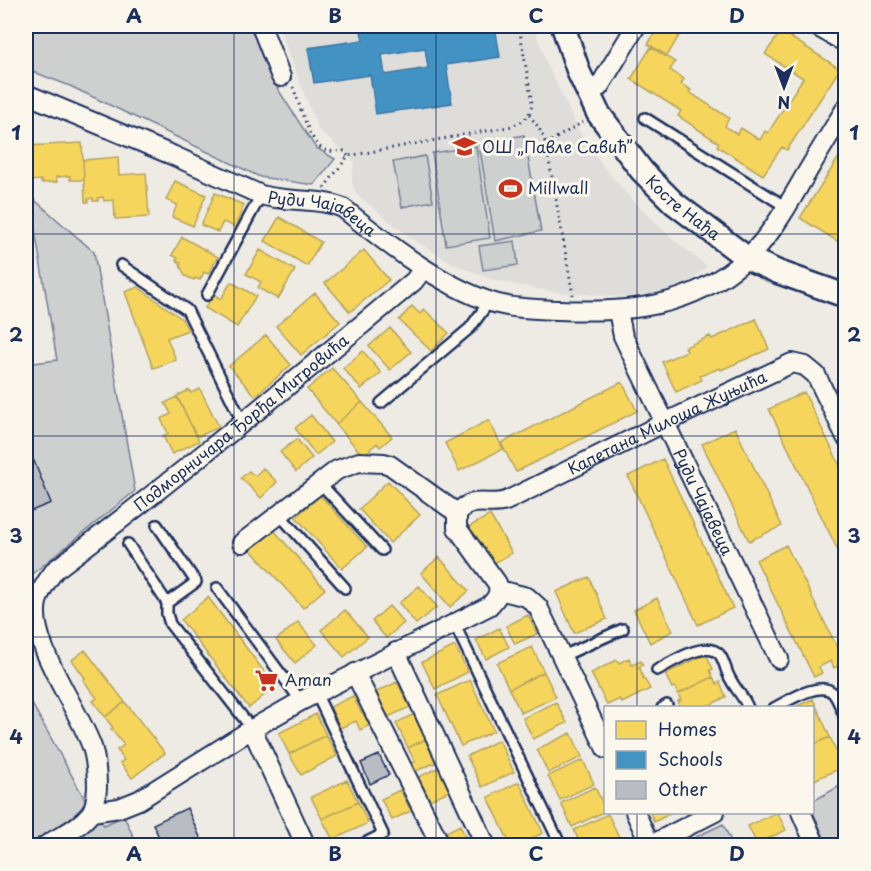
<svg xmlns="http://www.w3.org/2000/svg" width="871" height="871" font-family="'Playpen Sans',sans-serif">
  <style>
    .built { fill: #deddda }
    .green { fill: #cecfcf; stroke: #747f96; stroke-width: 1.5 }
    .homes { fill: #f6d55c; stroke: #b4a35d; stroke-width: 1.5 }
    .schools { fill: #4393c3; stroke: #3775a5; stroke-width: 1.5; fill-rule: evenodd }
    .building { fill: #b9bcc3; stroke: #1b2f5e; stroke-width: 1.5 }
    .lines { fill: none; stroke-linecap: round; stroke-linejoin: round }
    .service-casing { stroke: #1b2f5e; stroke-width: 14 }
    .minor-casing { stroke: #1b2f5e; stroke-width: 22 }
    .tertiary-casing { stroke: #1b2f5e; stroke-width: 27 }
    .path { stroke: #1b2f5e; stroke-width: 3; stroke-dasharray: 1.5 4.5; stroke-linecap: butt }
    .service { stroke: #fbf7ec; stroke-width: 9 }
    .minor { stroke: #fbf7ec; stroke-width: 18 }
    .tertiary { stroke: #fbf7ec; stroke-width: 22 }
    .grid { fill: none; stroke: #1b2f5e; stroke-width: 1.5; stroke-opacity: 0.55 }
    .labels { text-anchor: middle; stroke-width: 6; stroke-linejoin: round; paint-order: stroke }
    .poi-label { font-size: 16px; fill: #1b2f5e; stroke: #fbf7ec; text-anchor: start }
    .street-label { font-size: 16px; fill: #1b2f5e; stroke: #fbf7ec }
    .neatline { fill: none; stroke: #1b2f5e; stroke-width: 2 }
    .grid-label { font-size: 20px; text-anchor: middle; font-weight: bold; fill: #1b2f5e }
  </style>
  <rect width="100%" height="100%" fill="#eeebe4"/>
  <filter id="ink" filterUnits="userSpaceOnUse"><feTurbulence type="fractalNoise" baseFrequency=".0167" numOctaves="2"/><feDisplacementMap in="SourceGraphic" scale="12" xChannelSelector="R" yChannelSelector="G"/><feConvolveMatrix kernelMatrix="1 2 1 2 8 2 1 2 1" color-interpolation-filters="sRGB"/></filter>
  <g filter="url(#ink)">
    <path class="built" d="M278,26H534L546,62L579,131L603,166L632,200L675,241L707,266L687,284L651,294L622,297L555,292L517,285L487,278L454,264L412,239L356,194L352,183V174L355,162L318,129Z"/>
    <path class="green" d="M26,26H253L272,80L315,147L335,159L314,185L260,177L70,86L26,69Z
      M524,135L541,231L495,241L479,144Z
      M476,146L490,238L446,245L432,153Z
      M425,156L433,201L402,207L393,162Z
      M29,195L94,252L135,491L26,579V364L57,360Z
      M515,241L518,265L483,270L479,246Z
      M26,693L92,812L104,825L124,816L137,845H26Z
      M845,783V845H827L813,812V801Z
      M723,824L733,845H699L696,837Z"/>
    <path class="homes" d="M659,26H685L667,56L648,44Z
      M781,31L840,69L787,150L782,147L763,175L717,146L719,143L678,116L681,111L631,79L651,47L675,62L670,70L684,79L681,84L691,90L689,92L729,118L725,126L737,134L741,128L760,140L765,131L768,133L803,78L765,54Z
      M82,143L84,180H70V176L56,177L57,182L41,183V180L30,181L29,171L26,172V146Z
      M846,146V193L836,209L846,214L845,246L800,218Z
      M118,157L119,175L146,173L149,217L115,219L114,200L104,201L103,197L98,198V201H93V198L88,199V202H85L83,160Z
      M175,181L206,195L193,226L172,217L177,205L166,200Z
      M215,193L244,205L235,227L223,222L218,232L201,225Z
      M279,217L321,242L307,266L265,241Z
      M182,237L218,257L208,274L204,272L200,280L195,278L194,280L185,276L180,265L181,263L176,260L178,258L172,255Z
      M260,250L295,270L278,299L258,288L261,282L246,274Z
      M364,250L389,280L350,312L325,283Z
      M231,282L256,296L237,327L205,308L213,294L221,299Z
      M138,287L182,319L188,330L167,338L176,360L153,368L125,292Z
      M315,293L340,322L301,355L276,326Z
      M412,306L420,314L424,309L449,333L431,351L399,320Z
      M756,319L769,349L721,370L720,368L700,376L702,380L676,392L662,362L687,351L685,347L710,336L712,339Z
      M390,328L411,352L390,370L369,346Z
      M266,335L291,365L255,396L229,366Z
      M363,351L381,373L361,389L343,368Z
      M332,368L362,402L336,424L307,389Z
      M846,373V387L840,375Z
      M622,382L637,411L516,472L501,443Z
      M200,389L219,427L197,437L177,396L189,390L191,393Z
      M804,392L846,478V567L769,409Z
      M177,397L199,441L172,454L163,436L168,433L161,419L171,414L165,403Z
      M362,402L392,437L380,447L377,443L363,456L336,424Z
      M311,415L332,442L316,455L295,428Z
      M489,420L503,449L459,471L445,443Z
      M735,428L782,526L749,541L702,444Z
      M297,439L312,458L296,472L280,452Z
      M663,459L733,608L698,625L628,476Z
      M263,468L277,482L261,498L241,478L249,471L255,476Z
      M388,481L420,515L390,543L359,509Z
      M320,495L367,547L342,569L296,517Z
      M490,515L512,553L489,566L467,528Z
      M272,528L325,589L303,608L249,548Z
      M786,545L845,663L834,668L831,661L819,667L822,673L814,677L756,560Z
      M439,557L469,591L450,607L421,573Z
      M589,577L607,619L574,633L556,592Z
      M419,586L437,607L416,624L399,603Z
      M208,597L275,686L249,708L181,620Z
      M657,598L673,631L650,643L634,610Z
      M389,606L404,623L386,638L372,621Z
      M345,610L368,637L344,657L321,630Z
      M528,615L537,634L515,644L506,626Z
      M298,622L317,645L295,663L276,640Z
      M499,628L509,647L486,659L476,640Z
      M455,646L468,672L435,689L422,662Z
      M532,647L544,672L509,689L497,663Z
      M85,650L125,702L105,717L93,701L97,698L83,680L85,678L72,660Z
      M706,654L713,669L710,670L713,677L678,694L675,687L672,688L665,674Z
      M629,658L632,665L641,661L643,665L637,668H640L644,680H645L650,689L622,703L620,699L607,705L591,673L617,660L619,663Z
      M544,672L556,697L521,713L509,689Z
      M713,677L717,684L720,682L726,697L704,708H681L678,701L681,700L678,694Z
      M470,680L494,731L461,746L437,695Z
      M397,682L410,707L384,719L372,694Z
      M353,696L361,712L365,710L372,724L360,730L356,721L340,728L330,707Z
      M813,699L830,737L812,745V708H793Z
      M125,702L165,753L132,778L120,763L124,760L117,750L124,745L111,729L113,728L105,717Z
      M556,702L567,723L533,739L523,718Z
      M316,714L326,735L289,754L279,733Z
      M414,714L426,739L408,748L396,723Z
      M571,733L582,757L548,773L537,749Z
      M326,735L337,756L301,775L289,754Z
      M830,737L843,767L812,781V745Z
      M426,739L437,762L416,771L412,763L415,762L408,748Z
      M499,740L514,772L482,787L467,756Z
      M583,760L594,784L560,800L548,776Z
      M440,767L451,790L428,801L416,778Z
      M347,780L358,802L322,819L311,797Z
      M519,782L543,833L516,846H511L488,797Z
      M595,787L606,811L572,827L561,803Z
      M400,790L411,811L392,820L381,799Z
      M358,802L368,823L333,840L322,819Z
      M650,812H673L654,822Z
      M777,812L786,830L757,844L748,826Z
      M608,814L619,837L602,846H581L574,830Z
      M460,825L470,846H450L444,833Z
      M789,838L792,846H773Z
      M426,839L429,846H413Z"/>
    <path class="schools" d="M360,26H438V28L455,26H495L500,57L446,65L452,103L376,114L370,75L314,83L308,48L363,40ZM425,48L428,68L385,75L382,55Z"/>
    <path class="building" d="M34,461L51,503L26,513V464Z
      M379,755L389,775L370,784L361,763Z
      M187,808L204,846H163L153,824Z"/>
    <g class="lines">
      <defs>
        <path id="service" d="M645,118L786,207
          M121,265L187,310L243,423
          M207,295L261,195
          M381,403L470,328L489,302
          M319,482L382,550
          M279,514L345,588
          M157,525L196,582L167,603V614L170,624L252,729
          M128,544L167,603
          M217,588L301,701
          M454,623L561,846
          M563,656L623,629
          M657,670C671,663 707,638 720,655C725,662 726,673 731,680C736,690 744,697 748,708
          M316,693L383,834L359,846
          M662,708L667,705
          M774,708C788,701 820,680 833,693C839,700 842,712 846,720"/>
        <g id="minor">
          <path d="M261,26L281,77"/>
          <path d="M816,26L846,43"/>
          <path d="M599,87L636,26"/>
          <path id="s1" d="M26,94L172,155L261,195C288,203 317,197 343,208C386,243 438,284 491,302C513,309 537,309 559,310C629,313 691,308 746,259C768,239 784,212 799,186C814,160 830,134 846,108"/>
          <path id="s2" d="M618,311L623,336L779,659"/>
          <path d="M242,543L337,470L359,462L384,463L390,465L457,513"/>
          <path d="M499,590L527,597L538,607L606,749"/>
          <path d="M396,652L486,846"/>
          <path d="M355,673L441,846"/>
          <path d="M252,729L306,846"/>
          <path id="s3" d="M92,812L119,808L139,800L252,729L301,701L489,606C496,599 501,593 497,583L457,528V513C474,495 487,507 506,501L664,423L792,363L805,366L816,375L846,437"/>
          <path d="M635,812L650,845"/>
          <path d="M801,812L816,846"/>
          <path id="s4" d="M45,846C60,836 79,828 90,814C96,807 96,797 97,788C97,774 96,760 92,747C78,707 28,643 37,602C40,590 48,579 55,570C178,477 296,380 414,281L423,269"/>
          <path d="M649,846L715,812"/>
        </g>
        <g id="tertiary">
          <path id="s5" d="M563,26L579,73L598,113L642,171L674,203L747,258L778,272L846,296"/>
        </g>
      </defs>
      <use href="#service" class="service-casing"/>
      <use href="#minor" class="minor-casing"/>
      <use href="#tertiary" class="tertiary-casing"/>
      <path class="path" d="M293,87C299,102 308,138 321,148C327,152 337,152 344,151L348,156
        M529,115L539,128L546,144L573,295
        M546,144L583,122
        M324,188L348,156L508,127C521,123 531,118 532,103L519,26"/>
      <use href="#service" class="service"/>
      <use href="#minor" class="minor"/>
      <use href="#tertiary" class="tertiary"/>
    </g>
  </g>
  <path class="grid" d="M234,26V846M436,26V846M637,26V708M26,234H846M26,436H846M26,637H846M637,812V846"/>
  <defs>
    <symbol id="school-bare" viewBox="-9 -9 18 18"><path d="M0-5L7-2L0 1L-7-2ZM-4 1L0 2.5L4 1V4Q0 6-4 4Z" fill="#c8321e" stroke="#fbf7ec" stroke-width="2.5" paint-order="stroke"/></symbol>
    <symbol id="stadium-bare" viewBox="-9 -9 18 18"><path d="M0-5a6.5 5 0 1 0 0 10a6.5 5 0 1 0 0-10ZM-3.5-1.8h7v3.6h-7Z" fill="#c8321e" stroke="#fbf7ec" stroke-width="2.5" paint-order="stroke"/></symbol>
    <symbol id="supermarket-bare" viewBox="-9 -9 18 18"><path d="M-6-5.5h2.5l.6 2H6L4.5 2H-2.5L-4.4-4H-6ZM-1.5 3.2a1.3 1.3 0 1 0 .1 0ZM3 3.2a1.3 1.3 0 1 0 .1 0Z" fill="#c8321e" stroke="#fbf7ec" stroke-width="2.5" paint-order="stroke"/></symbol>
  </defs>
  <g fill-rule="evenodd">
    <use href="#school-bare" x="448" y="130" width="33" height="33"/>
    <use href="#stadium-bare" x="494" y="172" width="33" height="33"/>
    <use href="#supermarket-bare" x="250" y="664" width="33" height="33"/>
  </g>
  <g class="labels">
    <g class="poi-label">
      <text x="482" y="153">ОШ „Павле Савић”</text>
      <text x="528" y="194">Millwall</text>
      <text x="285" y="686">Aman</text>
    </g>
    <g class="street-label">
      <text dy="6" stroke="none"><textPath href="#s5" startOffset="222">Косте Нађа</textPath></text>
      <text dy="6" stroke="none"><textPath href="#s1" startOffset="321">Руди Чајавеца</textPath></text>
      <text dy="6" stroke="none"><textPath href="#s4" startOffset="556">Подморничара Ђорђа Митровића</textPath></text>
      <text dy="6" stroke="none"><textPath href="#s3" startOffset="790">Капетана Милоша Жуњића</textPath></text>
      <text dy="6" stroke="none"><textPath href="#s2" startOffset="210">Руди Чајавеца</textPath></text>
    </g>
  </g>
  <rect width="871" height="871" fill="none" stroke="#fbf7ec" stroke-width="66"/>
  <rect x="604" y="706" width="210" height="108" fill="#fbf7ec" stroke="#a1a7b3" stroke-width="1.5"/>
  <rect x="616" y="721" width="30" height="18" fill="#f6d55c" stroke="#a1a7b3" stroke-width="1.5"/>
  <text x="658" y="736" font-size="18" fill="#1b2f5e">Homes</text>
  <rect x="616" y="751" width="30" height="18" fill="#4393c3" stroke="#a1a7b3" stroke-width="1.5"/>
  <text x="658" y="766" font-size="18" fill="#1b2f5e">Schools</text>
  <rect x="616" y="781" width="30" height="18" fill="#b9bcc3" stroke="#a1a7b3" stroke-width="1.5"/>
  <text x="658" y="796" font-size="18" fill="#1b2f5e">Other</text>
  <g transform="translate(784 87) rotate(180)" stroke="#fbf7ec" stroke-width="4.5" paint-order="stroke">
  <path d="M0-4.5L10 22L0 15L-10 22Z" fill="#1b2f5e"/>
  <text y="-9" font-size="16" font-weight="bold" text-anchor="middle" fill="#1b2f5e">N</text>
  </g>
  <rect x="33" y="33" width="805" height="805" class="neatline"/>
  <g class="grid-label">
    <text x="134" y="23">A</text>
    <text x="335" y="23">B</text>
    <text x="536" y="23">C</text>
    <text x="737" y="23">D</text>
    <text x="16" y="140">1</text>
    <text x="854" y="140">1</text>
    <text x="16" y="342">2</text>
    <text x="854" y="342">2</text>
    <text x="16" y="543">3</text>
    <text x="854" y="543">3</text>
    <text x="16" y="744">4</text>
    <text x="854" y="744">4</text>
    <text x="134" y="861">A</text>
    <text x="335" y="861">B</text>
    <text x="536" y="861">C</text>
    <text x="737" y="861">D</text>
  </g>
</svg>
